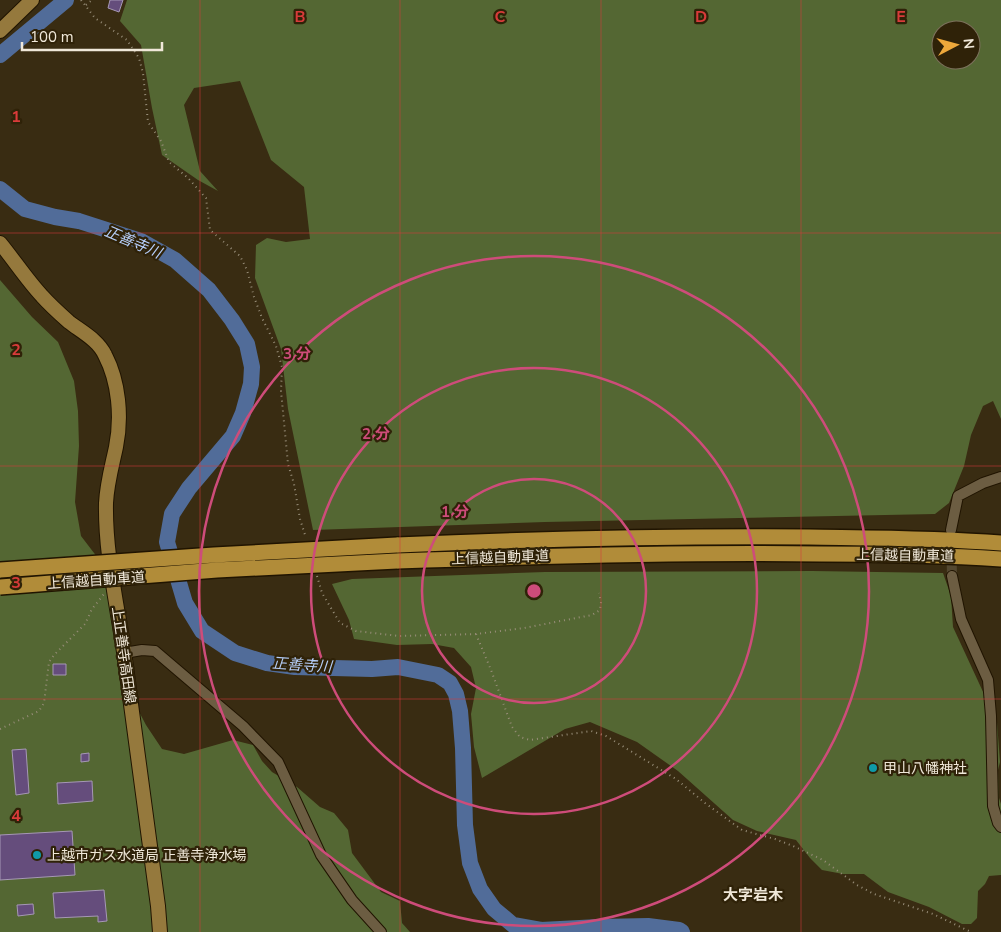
<svg xmlns="http://www.w3.org/2000/svg" width="1001" height="932" font-family="'Nunito Sans','Noto Sans JP',sans-serif">
  <style>
    .forest { fill: #546733; fill-rule: evenodd }
    .lines { fill: none; stroke-linecap: round; stroke-linejoin: round }
    .river { stroke: #516c99; stroke-width: 16 }
    .building { fill: #654d7c; stroke: #a698b5 }
    .minor-tunnel { stroke: #544830; stroke-width: 10; stroke-dasharray: 10 5; stroke-linecap: butt }
    .minor-casing { stroke: #201400; stroke-width: 12 }
    .major-casing { stroke: #201400; stroke-width: 16 }
    .highway-casing { stroke: #201400; stroke-width: 18 }
    .path { stroke: #988e79; stroke-width: 2; stroke-dasharray: 1 4; stroke-linecap: butt }
    .minor { stroke: #6c5d42; stroke-width: 10 }
    .major { stroke: #95793d; stroke-width: 14 }
    .highway { stroke: #b18c39; stroke-width: 15 }
    .highway-bridge-casing { stroke: #201400; stroke-width: 18; stroke-linecap: butt }
    .highway-bridge { stroke: #b18c39; stroke-width: 15 }
    .grid { fill: none; stroke: #d93b3a; stroke-width: 1; stroke-opacity: 0.55 }
    .ring { fill: none; stroke: #ce4c7a; stroke-width: 2.5 }
    .culture-dot { fill: #0f9aa8; stroke: #2f2208; stroke-width: 2 }
    .labels { text-anchor: middle; stroke-width: 4.5; stroke-linejoin: round; paint-order: stroke }
    .street-label { font-size: 14px; fill: #f0e8d9; stroke: #2f2208 }
    .poi-label { font-size: 14px; fill: #f0e8d9; stroke: #2f2208; text-anchor: start }
    .water-label { font-size: 15px; font-style: italic; fill: #b5cef9; stroke: #2f2208 }
    .neighbourhood-label { font-size: 15px; font-weight: bold; fill: #f0e8d9; stroke: #2f2208 }
    .grid-label { font-size: 16px; text-anchor: middle; font-weight: bold; fill: #d93b3a; stroke: #2f2208; stroke-width: 4.5; stroke-linejoin: round; paint-order: stroke }
    .centre { fill: #ce4c7a; stroke: #2f2208; stroke-width: 2.5 }
    .ring-label { font-size: 15px; text-anchor: middle; font-weight: bold; fill: #ce4c7a; stroke: #2f2208; stroke-width: 4.5; stroke-linejoin: round; paint-order: stroke }
  </style>
  <rect width="100%" height="100%" fill="#392c12"/>
  <path class="forest" d="M127,0H1001V419L993,401L983,406L971,435L964,466L949,503L935,514L545,522L313,530L288,409L281,349L255,278L256,245L267,238L286,242L310,239L304,187L271,160L240,81L194,88L184,105L200,171L218,191L198,180L162,155L152,108L141,45L120,21ZM941,30H971V60H941Z
    M0,280L32,317L58,342L74,381L78,411L79,446L75,502L81,536L104,566L134,702L146,725L162,749L184,754L233,740L253,745L262,761L272,772L297,787L320,807L334,813L348,830L352,853L381,892L400,901L402,923L410,932H0Z
    M812,571L943,573L951,596L953,627L997,722L1000,762L998,770L999,798L1001,804V875L989,876L985,884L978,891L977,918L971,924H962L929,907L888,892L864,874H843L822,870L810,858L796,840L757,831L733,820L678,771L637,742L590,722L565,729L482,778L474,747L471,714L476,688L471,667L454,648L432,644L397,645L354,639L349,620L332,584L352,579L545,572Z"/>
  <g class="lines">
    <path class="river" d="M0,55L66,0
      M0,189L25,209L55,217L79,221L107,230L141,241L175,260L209,290L232,320L247,344L252,367L251,384L243,413L233,436L189,488L172,514L167,542L185,603L202,631L235,653L267,663L295,667L372,669L398,667L438,675L450,683L456,694L460,711L463,748L465,825L470,863L480,889L494,909L513,925L541,930L599,927L648,926L679,930L682,932"/>
  </g>
  <path class="building" d="M110,0H123L119,12L108,8Z
    M53,664H66V675H53Z
    M26,749L29,793L16,795L12,750Z
    M89,753V761L81,762V754Z
    M875,762L879,768L874,773L869,766Z
    M92,781L93,801L58,804L57,783Z
    M72,831L75,875L0,880V835Z
    M104,890L107,921L98,922V916L55,918L53,893Z
    M33,904L34,914L18,916L17,905Z"/>
  <g class="lines">
    <path class="minor-tunnel" d="M951,534L952,576"/>
    <defs>
      <path id="minor" d="M951,530L958,496L983,483L1001,477
        M952,576L961,619L988,680L991,716L993,806L998,823L1001,827
        M124,653L142,650L155,651L243,726L278,762L321,855L352,900L381,932"/>
      <path id="major" d="M0,31L32,0
        M0,243C14,260 27,280 42,296C50,305 60,314 69,322C82,332 98,340 105,355C119,382 122,417 116,447C112,466 107,483 106,503C105,553 117,603 124,652C136,737 147,822 158,906L160,932"/>
      <path id="highway" d="M397,545C534,539 671,536 809,537C873,538 937,538 1001,543
        M397,561C538,556 679,552 820,554C880,554 941,555 1001,559"/>
    </defs>
    <use href="#minor" class="minor-casing"/>
    <use href="#major" class="major-casing"/>
    <use href="#highway" class="highway-casing"/>
    <path class="path" d="M81,0L95,18L127,40L139,58L143,73L148,122L161,141L169,162L188,178L206,198L210,230L240,256L247,270L254,297L262,318L276,346L282,367L281,391L288,464L294,484L300,519L306,538
      M86,5L92,0
      M317,576L322,593L340,623L356,631L399,636L476,634L524,628L592,615L600,610L601,602L599,593
      M476,634L491,670L512,727L520,737L530,740L591,731L606,736L676,779L705,803L742,830L775,839L793,846L823,860L857,885L874,894L933,914L971,932
      M0,729L39,711L44,703L49,662L54,655L85,624L92,609L104,594"/>
    <use href="#minor" class="minor"/>
    <use href="#major" class="major"/>
    <use href="#highway" class="highway"/>
    <defs>
      <path id="highway-bridge" d="M0,570L214,555L397,545
        M0,587L217,570L397,561"/>
    </defs>
    <use href="#highway-bridge" class="highway-bridge-casing"/>
    <use href="#highway-bridge" class="highway-bridge"/>
  </g>
  <path class="grid" d="M200,0V932M400,0V932M601,0V932M801,0V932M0,233H1001M0,466H1001M0,699H1001"/>
  <g class="ring">
    <circle cx="534" cy="591" r="112"/>
    <circle cx="534" cy="591" r="223"/>
    <circle cx="534" cy="591" r="335"/>
  </g>
  <g class="culture-dot">
    <circle cx="873" cy="768" r="5"/>
    <circle cx="37" cy="855" r="5"/>
  </g>
  <g class="labels">
    <g class="street-label">
      <text transform="translate(905 555) rotate(1)" y="5">上信越自動車道</text>
      <text transform="translate(500 557) rotate(-2)" y="5">上信越自動車道</text>
      <text transform="translate(96 580) rotate(-4)" y="5">上信越自動車道</text>
      <text transform="translate(124 655) rotate(82)" y="5">上正善寺高田線</text>
    </g>
    <g class="poi-label">
      <text x="883" y="773">甲山八幡神社</text>
      <text x="47" y="860">上越市ガス水道局 正善寺浄水場</text>
    </g>
    <g class="water-label">
      <text transform="translate(133 242) rotate(23)" y="5">正善寺川</text>
      <text transform="translate(302 665) rotate(4)" y="5">正善寺川</text>
    </g>
    <g class="neighbourhood-label">
      <text x="753" y="900">大字岩木</text>
    </g>
  </g>
  <g class="grid-label">
    <text x="300" y="22">B</text>
    <text x="500" y="22">C</text>
    <text x="701" y="22">D</text>
    <text x="901" y="22">E</text>
    <text x="16" y="122">1</text>
    <text x="16" y="355">2</text>
    <text x="16" y="588">3</text>
    <text x="16" y="821">4</text>
  </g>
  <circle cx="534" cy="591" r="8" class="centre"/>
  <g class="ring-label">
    <text x="297" y="359">3 分</text>
    <text x="376" y="439">2 分</text>
    <text x="455" y="517">1 分</text>
  </g>
  <g transform="translate(956 45) rotate(84)"><circle r="24" fill="#2f2208" stroke="#7c715c"/>
  <path d="M0-4L9 19L0 12L-9 19Z" fill="#eda83b"/>
  <text y="-8" font-size="14" font-weight="bold" text-anchor="middle" fill="#f0e8d9">N</text>
  </g>
  <path d="M22 42v8h140v-8" fill="none" stroke="#f0e8d9" stroke-width="2.5"/>
  <text x="30" y="42" font-size="15" fill="#f0e8d9" stroke="#2f2208" stroke-width="4" paint-order="stroke">100 m</text>
</svg>
